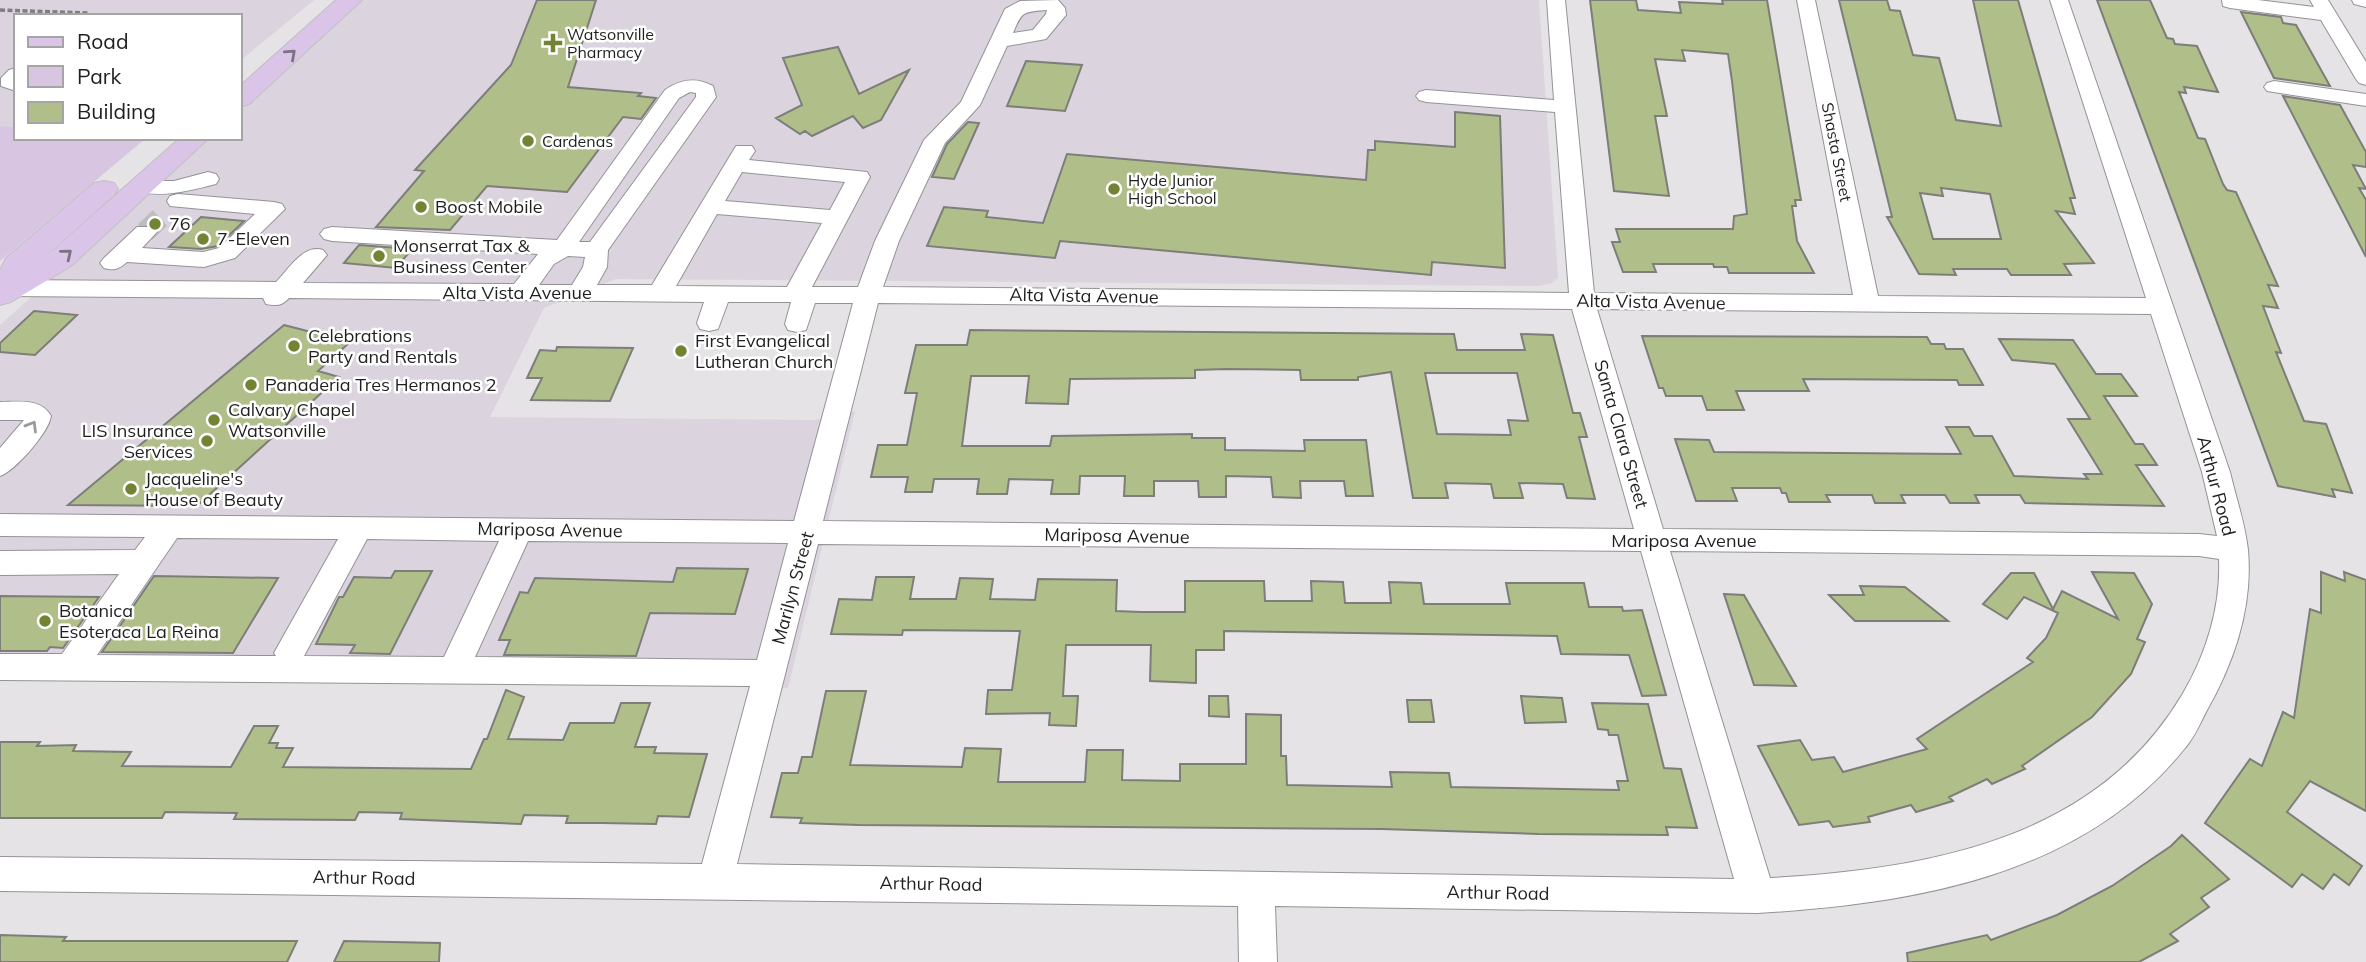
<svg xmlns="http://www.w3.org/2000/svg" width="2366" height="962" font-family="Mulish,sans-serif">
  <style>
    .built { fill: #dbd4df }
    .green { fill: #d7c5e2 }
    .building { fill: #b0be8a; stroke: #7d7e7a; stroke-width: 2; fill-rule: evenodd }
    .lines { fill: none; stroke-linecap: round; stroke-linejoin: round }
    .minor-tunnel { stroke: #bebcbe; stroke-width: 21; stroke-dasharray: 21 10; stroke-linecap: butt }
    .minor-casing { stroke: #949296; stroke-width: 2 }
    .major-casing { stroke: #c1c0c1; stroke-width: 2 }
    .path { stroke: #7f7e80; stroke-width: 3.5; stroke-dasharray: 5 2.5; stroke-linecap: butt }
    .minor { fill: #fff; fill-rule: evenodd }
    .major { fill: #dac4e8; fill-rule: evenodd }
    .oneway { stroke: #7d7284 }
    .oneway2 { stroke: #9b9a9b }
    .poi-dot { fill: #728434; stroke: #fff; stroke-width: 2.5 }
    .labels { text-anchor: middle; stroke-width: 5; stroke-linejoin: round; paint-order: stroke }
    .far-poi-label { font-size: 16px; fill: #201f20; stroke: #fff; text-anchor: start }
    .far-street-label { font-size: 16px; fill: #201f20; stroke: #fff }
    .poi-label { font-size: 18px; fill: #201f20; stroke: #fff; text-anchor: start }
    .street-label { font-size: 18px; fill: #201f20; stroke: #fff }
  </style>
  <rect width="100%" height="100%" fill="#e5e3e6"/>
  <path class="built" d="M0,0H314L240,61V16H16V127L0,126Z
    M363,0H1539L1558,278L1552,283L1538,286L616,279L544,308L490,417L814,420L855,411L788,688L0,674V325L209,138H240V111Z"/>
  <path class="green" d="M0,126L16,127V138H146L0,261Z"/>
  <path class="building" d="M537,0H596L568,87L641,93L638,96L656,98L641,119L623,117L567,192L487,186L450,230L376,227L424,171L415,170L511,65Z
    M1590,0H1636L1638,10L1681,13L1679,2L1723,4L1722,0H1767L1801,200H1795L1796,206H1792L1797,241L1814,273H1729L1727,267H1714L1713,264H1653L1656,272H1623L1612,242H1620L1616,229H1733L1734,216L1747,214L1732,81L1728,54L1682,50L1685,61L1655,59L1667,116H1655L1669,196L1614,191Z
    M1839,0H1887L1890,10L1900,11L1913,55L1939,58L1956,120L2001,126L1973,0H2018L2075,198H2070L2075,214L2056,211L2094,263L2064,264L2071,275H2011L2007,269H1953L1956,275L1919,274L1887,217H1892ZM1941,188L1990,194L2001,239H1933L1920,193L1943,196Z
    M2097,0H2150L2167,38L2173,39L2175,44L2197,46L2218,92L2184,87L2186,93L2179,92L2198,138L2205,139L2223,184L2227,190L2236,192L2278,286L2268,285L2278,308L2263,306L2281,353L2276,352L2304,421L2326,424L2352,493L2332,489L2335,497L2278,486Z
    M2241,12L2281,17L2283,23L2296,25L2330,86L2274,78Z
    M838,47L859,94L909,70L881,120L863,128L853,116L812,136L805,131L800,134L776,118L802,105L783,58Z
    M1026,61L1082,65L1065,111L1007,106Z
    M2283,96L2340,105L2366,152V167L2353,165L2366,189L2359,188L2366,200V257Z
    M1455,112L1500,116L1505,268L1432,262L1431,275L1060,241L1055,258L927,246L944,207L988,211L986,217L1043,223L1067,154L1366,180L1368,150H1375V141L1455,147Z
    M968,122L979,123L954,179L932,177L947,144Z
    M201,217L244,221L218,246L201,249L169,247Z
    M359,245L412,249L396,268L344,263Z
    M34,311L77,315L35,355L0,352V343Z
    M284,325L350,342L318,371L339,377L197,506L68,505Z
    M970,330L1454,334L1457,350H1525L1521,334L1553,335L1573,413H1580L1587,437H1579L1595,499L1567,498L1563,484L1519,483L1523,498H1494L1491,484L1445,483L1448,498H1413L1391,372L1358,377V380H1301L1300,370L1226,369L1195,370V378L1070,379L1068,404L1026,403L1029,376H971L962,446H1050L1052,436L1192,434V438H1225V450L1305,451L1304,440H1366L1373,496H1346L1344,481H1300L1301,498L1273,497L1271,477L1226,476V497H1199L1198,481H1154V496H1124L1125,476H1080L1079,494H1051L1053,480L1009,479L1007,494H977L979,479H934L932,492H905L908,477H871L878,445H907L917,393H905L916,345H967ZM1425,373H1517L1528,421L1508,420L1511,435L1437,434Z
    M1642,336L1927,337L1931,344H1944L1946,349H1963L1983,385H1959L1957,380L1803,379L1809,391H1736L1744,410H1707L1702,396H1666L1663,388H1659Z
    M1999,339L2073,340L2096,374H2121L2137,396H2104L2135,444H2143L2157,465H2136L2164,506L2025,503L2020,495H1975L1979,503H1950L1945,495H1901L1905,503H1875L1872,495H1826L1830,502H1789L1786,493H1782L1780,488H1732L1737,501H1696L1675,439L1709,440L1714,452L1961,454L1946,427H1969L1974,436H1992L2014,476L2088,479L2084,474H2102L2068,419H2090L2055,364L2012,360Z
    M557,347L633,348L610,401L531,400L542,378H527L540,350L556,351Z
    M677,568L748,569L735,614L650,613L636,656L504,655L510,640H499L520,592L528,593L535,578L673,582Z
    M395,571H432L390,654L350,653L355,645L316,644L339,597H343L354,577L391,578Z
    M2092,572L2134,573L2152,604L2137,639L2145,642L2131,674L2092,717L2022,766L2025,769L1992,784L1987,779L1949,797L1953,801L1916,812L1911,805L1868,817L1870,822L1833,827L1829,821L1799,825L1758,746L1800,740L1812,760L1834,757L1843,772L1927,749L1917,739L2033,662L2027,658L2046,638L2058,613L2024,597L2007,619L1983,604L2011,573H2034L2053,609L2062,591L2118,619Z
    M2321,572L2345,581L2344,572L2366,580V811L2310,781L2287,812L2362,866L2349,885L2334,874L2323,889L2302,874L2292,887L2205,823L2250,759L2262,766L2283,712L2294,718L2310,609L2321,613Z
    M154,576L278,578L233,653L102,652Z
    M876,577H914L910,599H956L960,578L993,579L990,599L1035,600L1038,579L1117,580L1116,611L1141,612H1185V581H1264L1265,601H1312L1311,581L1343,582L1345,603H1391L1389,582L1421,583L1424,604H1510L1506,583H1584L1589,607H1622L1623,611L1642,610L1666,695L1642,696L1629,655L1561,654L1557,636L1224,631V650H1196V683L1150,681L1151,645H1066L1063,696H1078L1076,726L1049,725L1050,713L986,714L988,690H1012L1020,631L903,630L902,635L831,634L839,599L872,600Z
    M1860,586L1905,587L1948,621H1855L1829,595H1864Z
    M1724,594L1744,595L1796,686L1754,685Z
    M0,596L99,597L63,648L50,647L47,651H0Z
    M506,690L524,697L508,739L563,740L570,723H614L621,703H650L635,747H656L654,753L707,754L689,817L658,816L656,824L602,823H566L568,816L524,815L521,824L400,819L402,813L359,812L355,820L234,819L237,813L165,812L162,818H0V742H40L37,746L76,745L73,751L131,752L122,766L231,767L254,726H278L269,743H278L276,748H293L283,767L471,769L484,739H487Z
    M826,691H866L850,765L962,767L965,748L1001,749L998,782H1085L1087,750H1123L1122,780L1180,781V764H1246V714L1281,715V756H1286L1287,785L1392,787L1390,772L1449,773L1451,787L1619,790L1617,781H1628L1618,735H1609L1608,730L1598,729L1592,703L1648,704L1664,768L1681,769L1697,828L1666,827L1668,835L1539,834L1382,829L859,825L800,823L802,818L771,817L782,773H798L802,757H812Z
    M1209,696H1228L1229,717L1209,716Z
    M1521,696L1562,698L1566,722L1525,723Z
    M1407,700H1431L1434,722H1409Z
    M2182,835L2229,879L2201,898L2209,907L2170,934L2178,941L2139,962H1908L1907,953L1987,935L1991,940L2057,915L2112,886L2171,846Z
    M0,935L66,937L63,941H297L287,962H0Z
    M344,941L440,943L439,962H334Z"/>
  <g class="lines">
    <path class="minor-tunnel" d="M145,232L160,218"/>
    <defs>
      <path id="minor" d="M1058,0L1065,8L1066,15L1046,39L1007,46L980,105L945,143L899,241L883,287L1569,293L1555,112L1426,102L1419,100L1416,96L1419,92L1426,90L1554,100L1547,0H1565L1594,293L1853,295L1797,0H1815L1878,296L2146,298L2050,0H2068L2230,472C2236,498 2245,523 2248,550C2253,607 2234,663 2206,712C2200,724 2194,738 2185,748C2082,877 1911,904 1757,913L1275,906L1277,962H1239L1238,906L0,891V857L702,864L750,686L0,680V654H62L119,574L0,575V551L135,550L145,537L0,536V514L794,521L853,303H815L806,330L797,332L788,330L785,324L791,302H728L718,329L709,331L700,329L697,323L704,302L289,298C282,306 276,306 266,304L263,298L8,296L0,294V282L8,280L276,282C289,269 303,244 323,250L327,255L303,283L514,284L538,254L332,241L324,239L320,234L324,229L332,227L557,240L665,90C681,79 696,77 713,86L716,97L608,250L607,267L597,285H652L733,151L736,146H752L755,151L749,160L867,172L870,177L812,287H858L875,241L924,140L961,102L1005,9L1020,1ZM1047,10L1046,14L1033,30L1013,33C1022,11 1023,12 1047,10ZM690,92L696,93V97L590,242H579L679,98ZM742,172L845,182L830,210L725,201ZM717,214L822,223L787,287L676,286ZM568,256L585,257L583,267L572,285H539L554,264ZM878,303L1572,309L1634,529L823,521ZM1597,309L2151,314L2202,472L2217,536L2199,534L1663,529ZM177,538L338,539L279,644L274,653L276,656L97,655ZM367,539L499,541L444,657L304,656ZM528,541L788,543L757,660L475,657ZM818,544L1641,551L1734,879L737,864ZM1670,551L2199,556L2219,559C2221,607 2206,655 2182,695C2095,841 1926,869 1770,878Z
        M2222,0H2258L2314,7L2310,0H2328L2366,62V85L2359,83L2356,79L2321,20L2230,8L2223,6Z
        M2352,0H2366V7L2354,4Z
        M16,68V91L1,86V78L9,70Z
        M2274,81L2366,94V106L2267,91L2264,87L2267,83Z
        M208,172L216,174L219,179L216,184C188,191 164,198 135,191L132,186L135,181H174Z
        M178,194L274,202L282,204L285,209L235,258L204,267L127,262C119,269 114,271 104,268L100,263L104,258L137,227H153L157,232L142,248L203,252L219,248L255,214L170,206L167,201L170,196Z
        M0,402C18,402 41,398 51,416C49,432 15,471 0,476V448L24,420H0Z"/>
      <path id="major" d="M336,0H362L249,104L240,107V86Z
        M180,138H209L71,266L11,302L0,305V270L6,258L94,183L104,181L114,183L118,189L114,195L47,255L51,252Z"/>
    </defs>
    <use href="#minor" class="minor-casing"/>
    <use href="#major" class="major-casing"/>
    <path class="path" d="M0,10L88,13L86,16"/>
    <use href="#minor" class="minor"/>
    <use href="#major" class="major"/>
  </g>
  <defs><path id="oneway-chevron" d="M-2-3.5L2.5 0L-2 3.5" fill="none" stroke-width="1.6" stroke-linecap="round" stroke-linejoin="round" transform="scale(1.75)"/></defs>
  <g class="oneway">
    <use href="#oneway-chevron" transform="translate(291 54) rotate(-42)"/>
    <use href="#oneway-chevron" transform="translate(67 254) rotate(-39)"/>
  </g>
  <use class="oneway2" href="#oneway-chevron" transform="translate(32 426) rotate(-59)"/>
  <g class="poi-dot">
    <path d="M549.5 32.5h7v7h7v7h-7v7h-7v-7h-7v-7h7z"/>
    <circle cx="528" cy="141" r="7"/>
    <circle cx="1114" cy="189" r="7"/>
    <circle cx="421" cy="207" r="7"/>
    <circle cx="155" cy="224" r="7"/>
    <circle cx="203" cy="239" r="7"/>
    <circle cx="379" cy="256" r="7"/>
    <circle cx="294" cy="346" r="7"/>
    <circle cx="681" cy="351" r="7"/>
    <circle cx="251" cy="385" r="7"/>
    <circle cx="214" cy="420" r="7"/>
    <circle cx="207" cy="441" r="7"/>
    <circle cx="131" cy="489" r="7"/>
    <circle cx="45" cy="621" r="7"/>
  </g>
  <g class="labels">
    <g class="far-poi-label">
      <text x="567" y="40">Watsonville<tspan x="567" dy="18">Pharmacy</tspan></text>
      <text x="542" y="147">Cardenas</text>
      <text x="1128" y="186">Hyde Junior<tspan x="1128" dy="18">High School</tspan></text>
    </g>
    <g class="far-street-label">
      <text transform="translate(1837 152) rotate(79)" y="6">Shasta Street</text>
    </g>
    <g class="poi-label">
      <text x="435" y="213">Boost Mobile</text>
      <text x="169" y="230">76</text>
      <text x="217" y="245">7-Eleven</text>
      <text x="393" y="252">Monserrat Tax &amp;<tspan x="393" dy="21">Business Center</tspan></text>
      <text x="308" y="342">Celebrations<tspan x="308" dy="21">Party and Rentals</tspan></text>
      <text x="695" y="347">First Evangelical<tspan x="695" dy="21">Lutheran Church</tspan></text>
      <text x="265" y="391">Panaderia Tres Hermanos 2</text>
      <text x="228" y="416">Calvary Chapel<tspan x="228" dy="21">Watsonville</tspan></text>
      <text x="193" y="437" text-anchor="end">LIS Insurance<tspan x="193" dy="21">Services</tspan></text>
      <text x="145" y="485">Jacqueline's<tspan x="145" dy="21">House of Beauty</tspan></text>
      <text x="59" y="617">Botanica<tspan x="59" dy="21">Esoteraca La Reina</tspan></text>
    </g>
    <g class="street-label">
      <text x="517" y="299">Alta Vista Avenue</text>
      <text transform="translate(1084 296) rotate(1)" y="6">Alta Vista Avenue</text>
      <text transform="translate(1651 302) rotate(1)" y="6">Alta Vista Avenue</text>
      <text transform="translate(1621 434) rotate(74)" y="6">Santa Clara Street</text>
      <text transform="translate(2216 486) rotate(75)" y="6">Arthur Road</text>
      <text transform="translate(550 530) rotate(1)" y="6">Mariposa Avenue</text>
      <text transform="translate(1117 536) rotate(1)" y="6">Mariposa Avenue</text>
      <text x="1684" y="547">Mariposa Avenue</text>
      <text transform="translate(793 588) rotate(-75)" y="6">Marilyn Street</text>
      <text transform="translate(364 878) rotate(1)" y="6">Arthur Road</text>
      <text transform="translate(931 884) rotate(1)" y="6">Arthur Road</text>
      <text transform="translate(1498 893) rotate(1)" y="6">Arthur Road</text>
    </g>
  </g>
  <rect x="14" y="14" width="228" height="126" fill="#ffffff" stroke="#a6a5a6" stroke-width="2"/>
  <rect x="28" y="37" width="35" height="10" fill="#dac4e8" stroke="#a6a5a6" stroke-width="2"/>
  <text x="77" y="49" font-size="21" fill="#201f20">Road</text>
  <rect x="28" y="66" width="35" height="21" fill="#d7c5e2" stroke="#a6a5a6" stroke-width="2"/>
  <text x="77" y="84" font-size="21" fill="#201f20">Park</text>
  <rect x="28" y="102" width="35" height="21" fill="#b0be8a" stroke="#a6a5a6" stroke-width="2"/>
  <text x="77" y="119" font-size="21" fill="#201f20">Building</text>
</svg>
